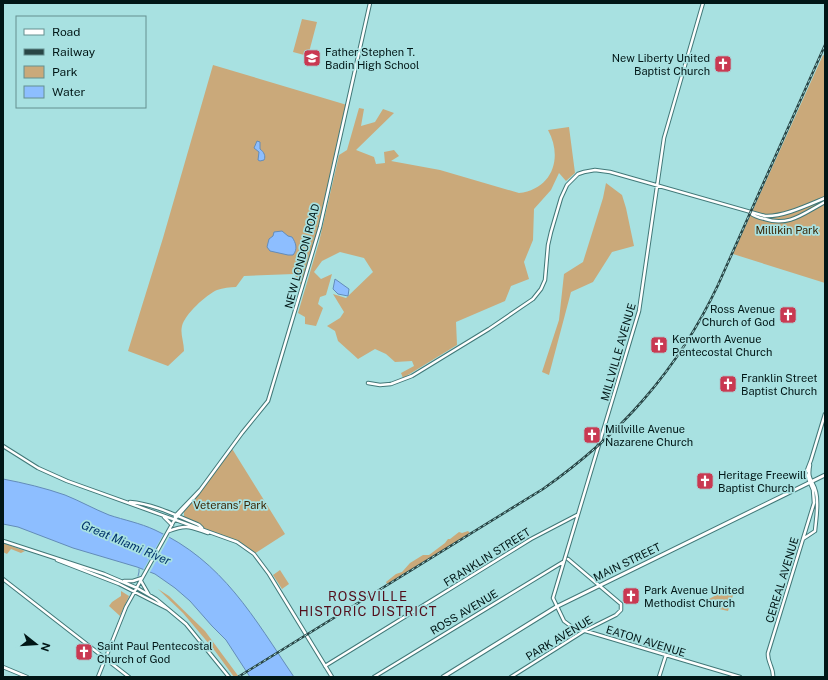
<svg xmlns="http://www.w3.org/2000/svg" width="828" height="680" font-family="'Public Sans',sans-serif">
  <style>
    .green { fill: #caa97a }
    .water { fill: #8dbeff; stroke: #638cb9 }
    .pier { fill: #a8e1e1 }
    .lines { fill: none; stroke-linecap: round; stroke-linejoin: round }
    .stream { stroke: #638cb9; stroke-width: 1 }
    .secondary-casing { stroke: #417878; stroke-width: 4.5 }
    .primary-casing { stroke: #417878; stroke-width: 5 }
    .secondary { stroke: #fff; stroke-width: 2.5 }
    .primary { stroke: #fff; stroke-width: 3 }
    .rail-casing { stroke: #284545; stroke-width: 2.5 }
    .rail { stroke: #a8e1e1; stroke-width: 1; stroke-dasharray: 3; stroke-linecap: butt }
    .labels { text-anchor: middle; stroke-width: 3.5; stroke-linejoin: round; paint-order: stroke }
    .poi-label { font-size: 11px; fill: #011616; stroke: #a8e1e1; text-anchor: start }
    .park-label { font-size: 11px; fill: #3b2706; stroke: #a8e1e1 }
    .street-label { font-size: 11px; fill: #011616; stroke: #a8e1e1 }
    .water-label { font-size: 12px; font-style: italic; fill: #00336a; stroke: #a8e1e1 }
    .quarter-label { font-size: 13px; letter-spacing: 1px; fill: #530e1b; stroke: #a8e1e1 }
  </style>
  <rect width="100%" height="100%" fill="#a8e1e1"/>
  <path class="green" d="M302,19L317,22L308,56L293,52Z
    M823,55L825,56V283L733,254Z
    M213,65L347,105L320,227L303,288L294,274L244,276L236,287C230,287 223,288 217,290C206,295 185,314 182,326C180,334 184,342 184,351L168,366L128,351L163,238Z
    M359,108L364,109L361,126L375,122L383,109L394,113L356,150L374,157L376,164L385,163L384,152L394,150L399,156L391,161L440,170L519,193C553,189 563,157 548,130L569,127L575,173L566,181L559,173L551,190L534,209L533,240L524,262L529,279L511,286L505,301L456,322L457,345L403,378L401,373L414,366L412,361L395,362L386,354L375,349L358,359L338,341L335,331L327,326L340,318L344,312L333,294L346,298L373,272L364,258L340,252L322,261L314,272L321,279L332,274L326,295L320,297L318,304L323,308L316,326L305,324V317L298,313L319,242L339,155L347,150Z
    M606,183L622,195L626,208L634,246L612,252L593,282L571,292L549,375L542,372L559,320L564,274L583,262L603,198Z
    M231,447L285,534L254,554L245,547L203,529L201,526L184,519V509Z
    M468,531L470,533L387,584L386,582L396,574L402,572L410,563L423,555H429L445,543L448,539H450L459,532L462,533Z
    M3,543L25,551L21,553L11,549L7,554L3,552Z
    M280,570L289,584L282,589L273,575Z
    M730,588L733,589L734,592L728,611L706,606L704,604L705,601Z
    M158,589L169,596L205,631L239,677H234L215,651L183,613Z
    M121,591L129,596L120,616L109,606L112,602L121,596Z"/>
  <path class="water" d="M257,141L260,142V149C264,152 266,156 264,160L260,161L258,160L259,152L254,148Z
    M282,231L288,236L292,237C296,243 298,249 293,255H288L270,251L267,247L269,239L273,236L274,232Z
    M335,279L349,289L348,296L338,294L333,289Z
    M3,479C24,483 45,488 65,495C80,501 94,509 109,515C124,520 140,523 155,530C223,561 254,618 294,677H250L226,640L212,626L190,601L175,588L155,574L137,567L73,548L18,527L3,524Z"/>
  <path class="pier" d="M164,533L170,536L149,574L142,572Z"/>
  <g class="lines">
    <path class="stream" d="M138,576L139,572V569"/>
    <defs>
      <path id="secondary" d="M703,3L664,138L639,311L553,598L564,621L572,627L740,677
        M750,213C754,216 760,218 765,219C789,227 804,213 825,202
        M368,383L380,385L391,384L412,376L489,329L533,299L541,289L545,280L548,245L551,232L561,198L567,185L578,174L584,172L595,170L610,172L765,216C783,217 808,205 825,198
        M3,446L38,468L67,481L237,542L254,554L269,574L332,677
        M811,460L825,414
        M130,502C154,504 177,516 199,525L202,528
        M175,516L200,490
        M164,517L172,525
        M175,519L198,493L242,433L268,401L320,227L370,3
        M169,531C187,524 190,527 208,533
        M803,539L815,531C816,519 819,504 816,492C813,479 807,481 810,465
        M3,541L104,574L137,588L156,599L186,624L229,677
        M57,560L119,584L168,609
        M3,579L129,677
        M124,581H133L142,578
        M141,581L149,595
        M325,666L531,539L577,515
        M3,667L27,677
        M98,677L126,607L175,519V516
        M374,677L563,562
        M511,677L584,631L616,615L621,610V604L568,559
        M659,677L666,655
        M773,677C774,668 767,662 768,653L814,503L813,490L806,473L811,460"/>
      <path id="primary" d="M443,677L556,607L825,475"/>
    </defs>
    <use href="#secondary" class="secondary-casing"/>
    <use href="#primary" class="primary-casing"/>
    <use href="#secondary" class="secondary"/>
    <use href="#primary" class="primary"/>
    <defs>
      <path id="rail" d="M238,677L543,489C620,435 678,370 718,285L825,45"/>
    </defs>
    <use href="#rail" class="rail-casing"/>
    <use href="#rail" class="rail"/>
  </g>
  <defs>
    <symbol id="school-square" viewBox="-11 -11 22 22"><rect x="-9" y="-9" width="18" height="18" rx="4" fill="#c93952" stroke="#a8e1e1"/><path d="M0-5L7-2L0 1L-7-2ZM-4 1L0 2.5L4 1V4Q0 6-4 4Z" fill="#fff"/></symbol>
    <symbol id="church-square" viewBox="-11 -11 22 22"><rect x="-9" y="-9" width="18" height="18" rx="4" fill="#c93952" stroke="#a8e1e1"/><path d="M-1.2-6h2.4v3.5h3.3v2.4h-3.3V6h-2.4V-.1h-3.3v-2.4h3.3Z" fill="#fff"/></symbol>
  </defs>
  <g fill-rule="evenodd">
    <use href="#school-square" x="302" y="48" width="20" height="20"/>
    <use href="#church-square" x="713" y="54" width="20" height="20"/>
    <use href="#church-square" x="778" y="305" width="20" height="20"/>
    <use href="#church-square" x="649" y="335" width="20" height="20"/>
    <use href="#church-square" x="718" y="374" width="20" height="20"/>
    <use href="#church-square" x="582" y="425" width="20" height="20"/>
    <use href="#church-square" x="695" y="471" width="20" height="20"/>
    <use href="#church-square" x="621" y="586" width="20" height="20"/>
    <use href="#church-square" x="74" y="642" width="20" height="20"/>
  </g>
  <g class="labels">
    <g class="poi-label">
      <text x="325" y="56">Father Stephen T.<tspan x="325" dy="13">Badin High School</tspan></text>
      <text x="710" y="62" text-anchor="end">New Liberty United<tspan x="710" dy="13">Baptist Church</tspan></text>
      <text x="775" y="313" text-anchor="end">Ross Avenue<tspan x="775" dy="13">Church of God</tspan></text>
      <text x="672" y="343">Kenworth Avenue<tspan x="672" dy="13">Pentecostal Church</tspan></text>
      <text x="741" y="382">Franklin Street<tspan x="741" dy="13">Baptist Church</tspan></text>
      <text x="605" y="433">Millville Avenue<tspan x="605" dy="13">Nazarene Church</tspan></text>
      <text x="718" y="479">Heritage Freewill<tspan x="718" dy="13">Baptist Church</tspan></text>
      <text x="644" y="594">Park Avenue United<tspan x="644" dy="13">Methodist Church</tspan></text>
      <text x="97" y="650">Saint Paul Pentecostal<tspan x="97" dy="13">Church of God</tspan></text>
    </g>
    <g class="park-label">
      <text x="787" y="234">Millikin Park</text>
      <text x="230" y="509">Veterans’ Park</text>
    </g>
    <g class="street-label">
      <text transform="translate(302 256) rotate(-75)" y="4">NEW LONDON ROAD</text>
      <text transform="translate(618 352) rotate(-74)" y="4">MILLVILLE AVENUE</text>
      <text transform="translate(487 557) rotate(-32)" y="4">FRANKLIN STREET</text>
      <text transform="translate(627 562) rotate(-26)" y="4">MAIN STREET</text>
      <text transform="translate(782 580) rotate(-73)" y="4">CEREAL AVENUE</text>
      <text transform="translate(464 612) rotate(-31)" y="4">ROSS AVENUE</text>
      <text transform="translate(559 638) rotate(-31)" y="4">PARK AVENUE</text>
      <text transform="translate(646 641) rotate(17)" y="4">EATON AVENUE</text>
    </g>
    <g class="water-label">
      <text transform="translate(126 543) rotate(23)" y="4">Great Miami River</text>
    </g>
    <g class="quarter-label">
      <text x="368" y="601">ROSSVILLE<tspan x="368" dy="15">HISTORIC DISTRICT</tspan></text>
    </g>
  </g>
  <rect width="828" height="680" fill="none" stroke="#011616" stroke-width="8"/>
  <rect x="16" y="16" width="130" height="92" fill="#a8e1e1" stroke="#659090"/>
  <rect x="24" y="29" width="20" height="6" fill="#ffffff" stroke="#659090"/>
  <text x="52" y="36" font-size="12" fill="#011616">Road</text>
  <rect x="24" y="49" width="20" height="6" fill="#284545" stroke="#659090"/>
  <text x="52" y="56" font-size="12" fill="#011616">Railway</text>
  <rect x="24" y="66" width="20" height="12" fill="#caa97a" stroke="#659090"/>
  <text x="52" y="76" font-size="12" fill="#011616">Park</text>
  <rect x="24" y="86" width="20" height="12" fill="#8dbeff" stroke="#659090"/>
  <text x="52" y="96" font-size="12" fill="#011616">Water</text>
  <g transform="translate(36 644) rotate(107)" stroke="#a8e1e1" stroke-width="3" paint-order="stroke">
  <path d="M0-3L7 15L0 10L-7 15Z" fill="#011616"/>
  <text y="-6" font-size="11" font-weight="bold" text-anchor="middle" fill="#011616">N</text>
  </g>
</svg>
